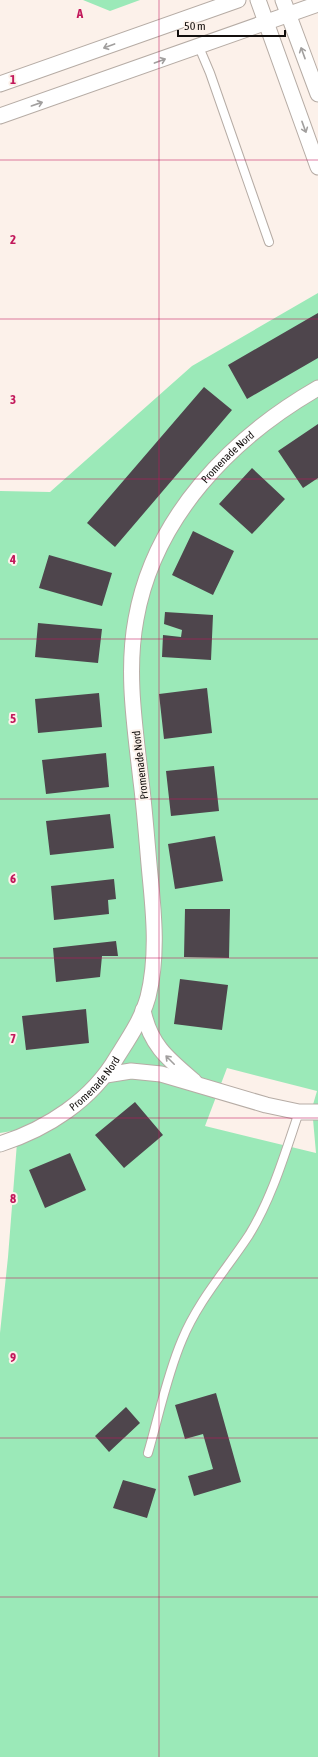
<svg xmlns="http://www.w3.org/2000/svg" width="318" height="1757" font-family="'Asap Condensed',sans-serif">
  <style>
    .green { fill: #9be9b8; fill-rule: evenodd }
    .building { fill: #4e454c }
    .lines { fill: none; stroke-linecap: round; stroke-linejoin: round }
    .lane-casing { stroke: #b6aca5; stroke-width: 10 }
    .street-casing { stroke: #b6aca5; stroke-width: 17 }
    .lane { stroke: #fff; stroke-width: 8 }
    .street { stroke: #fff; stroke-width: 15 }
    .oneway { stroke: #a19f9e }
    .grid { fill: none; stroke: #c2185b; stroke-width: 1; stroke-opacity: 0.55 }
    .labels { text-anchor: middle; stroke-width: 4; stroke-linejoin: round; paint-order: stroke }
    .street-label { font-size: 11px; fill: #130f0d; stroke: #fcf1ea }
    .grid-label { font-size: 13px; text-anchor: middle; font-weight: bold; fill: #c2185b; stroke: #fcf1ea; stroke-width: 4; stroke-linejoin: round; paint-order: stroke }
  </style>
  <rect width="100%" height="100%" fill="#fcf1ea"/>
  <path class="green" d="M83,0H140L110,11Z
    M318,293V1757H0V1333L8,1257L18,1130L0,1133V491L50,492L192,366ZM227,1068L317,1091L312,1108L316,1153L205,1126Z"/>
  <path class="building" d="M318,313V358L247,399L228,365Z
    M204,387L232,410L115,547L87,523Z
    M318,424V478L303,488L278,451Z
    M252,468L285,499L252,534L219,504Z
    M193,531L234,551L213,595L172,575Z
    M49,555L112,573L102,606L39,588Z
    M165,612L213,615L211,660L162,657L163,635L181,637L182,630L164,624Z
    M38,623L102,629L98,663L35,657Z
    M207,688L212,733L164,739L159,694Z
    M99,693L102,727L38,733L35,699Z
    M106,753L109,787L46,794L42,760Z
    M214,766L219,811L171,816L166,771Z
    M110,814L114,848L50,855L46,821Z
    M215,836L223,881L175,889L168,844Z
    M114,879L116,899L108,900L109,914L54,920L51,886Z
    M185,909H230L229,958L184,957Z
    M116,941L118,956H102L100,977L56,982L53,948Z
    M180,979L228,985L222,1030L174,1024Z
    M86,1009L89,1043L26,1050L22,1016Z
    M135,1102L163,1135L124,1168L95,1135Z
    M70,1153L86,1190L45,1208L29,1170Z
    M216,1393L241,1482L194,1496L188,1476L213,1469L203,1434L185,1439L175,1405Z
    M126,1407L140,1423L109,1452L95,1436Z
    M123,1480L156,1489L147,1518L113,1508Z"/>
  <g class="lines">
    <defs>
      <path id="lane" d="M199,47L210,73L269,242
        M148,1453C159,1415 167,1375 182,1340C198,1301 226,1270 249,1235C272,1198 285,1153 299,1112"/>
      <g id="street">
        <path d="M258,0L318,167"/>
        <path d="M283,0L318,94"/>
        <path d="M0,84L238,0"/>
        <path d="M0,116L318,4"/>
        <path d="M143,1010C150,1045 168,1059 194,1081"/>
        <path d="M106,1075L131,1071L161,1074L266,1105L299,1112H318"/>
        <path id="s1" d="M0,1144C47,1129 92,1100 117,1057C129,1038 142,1019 148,997C158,957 154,915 150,875C147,844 145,812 141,781C135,727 126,672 136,619C154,517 231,438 318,388"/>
      </g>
    </defs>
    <use href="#lane" class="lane-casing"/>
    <use href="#street" class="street-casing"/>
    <use href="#lane" class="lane"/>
    <use href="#street" class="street"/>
  </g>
  <defs><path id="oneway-shaft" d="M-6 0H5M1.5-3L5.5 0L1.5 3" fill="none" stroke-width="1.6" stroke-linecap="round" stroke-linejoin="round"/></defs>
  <g class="oneway">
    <use href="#oneway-shaft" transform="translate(109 46) rotate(160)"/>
    <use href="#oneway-shaft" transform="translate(303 53) rotate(-110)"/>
    <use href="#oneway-shaft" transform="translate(160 61) rotate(-20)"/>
    <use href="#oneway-shaft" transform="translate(37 104) rotate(-19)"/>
    <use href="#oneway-shaft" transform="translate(304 127) rotate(70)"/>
    <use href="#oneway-shaft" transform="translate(170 1060) rotate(-135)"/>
  </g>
  <path class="grid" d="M159,0V1757M0,160H318M0,319H318M0,479H318M0,639H318M0,799H318M0,958H318M0,1118H318M0,1278H318M0,1438H318M0,1597H318"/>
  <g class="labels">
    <g class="street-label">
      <text dy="4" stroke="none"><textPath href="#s1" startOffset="786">Promenade Nord</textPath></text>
      <text transform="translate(140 765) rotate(-97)" y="4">Promenade Nord</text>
      <text dy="4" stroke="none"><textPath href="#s1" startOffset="114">Promenade Nord</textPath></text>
    </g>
  </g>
  <g class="grid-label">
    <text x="80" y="18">A</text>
    <text x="13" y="84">1</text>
    <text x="13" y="244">2</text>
    <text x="13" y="404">3</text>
    <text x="13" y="564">4</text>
    <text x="13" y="723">5</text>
    <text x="13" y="883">6</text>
    <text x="13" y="1043">7</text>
    <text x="13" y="1203">8</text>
    <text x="13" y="1362">9</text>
  </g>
  <path d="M178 30v6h107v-6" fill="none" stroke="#130f0d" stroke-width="2"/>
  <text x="184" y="30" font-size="12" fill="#130f0d" stroke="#fcf1ea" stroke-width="3" paint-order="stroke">50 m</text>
</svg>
